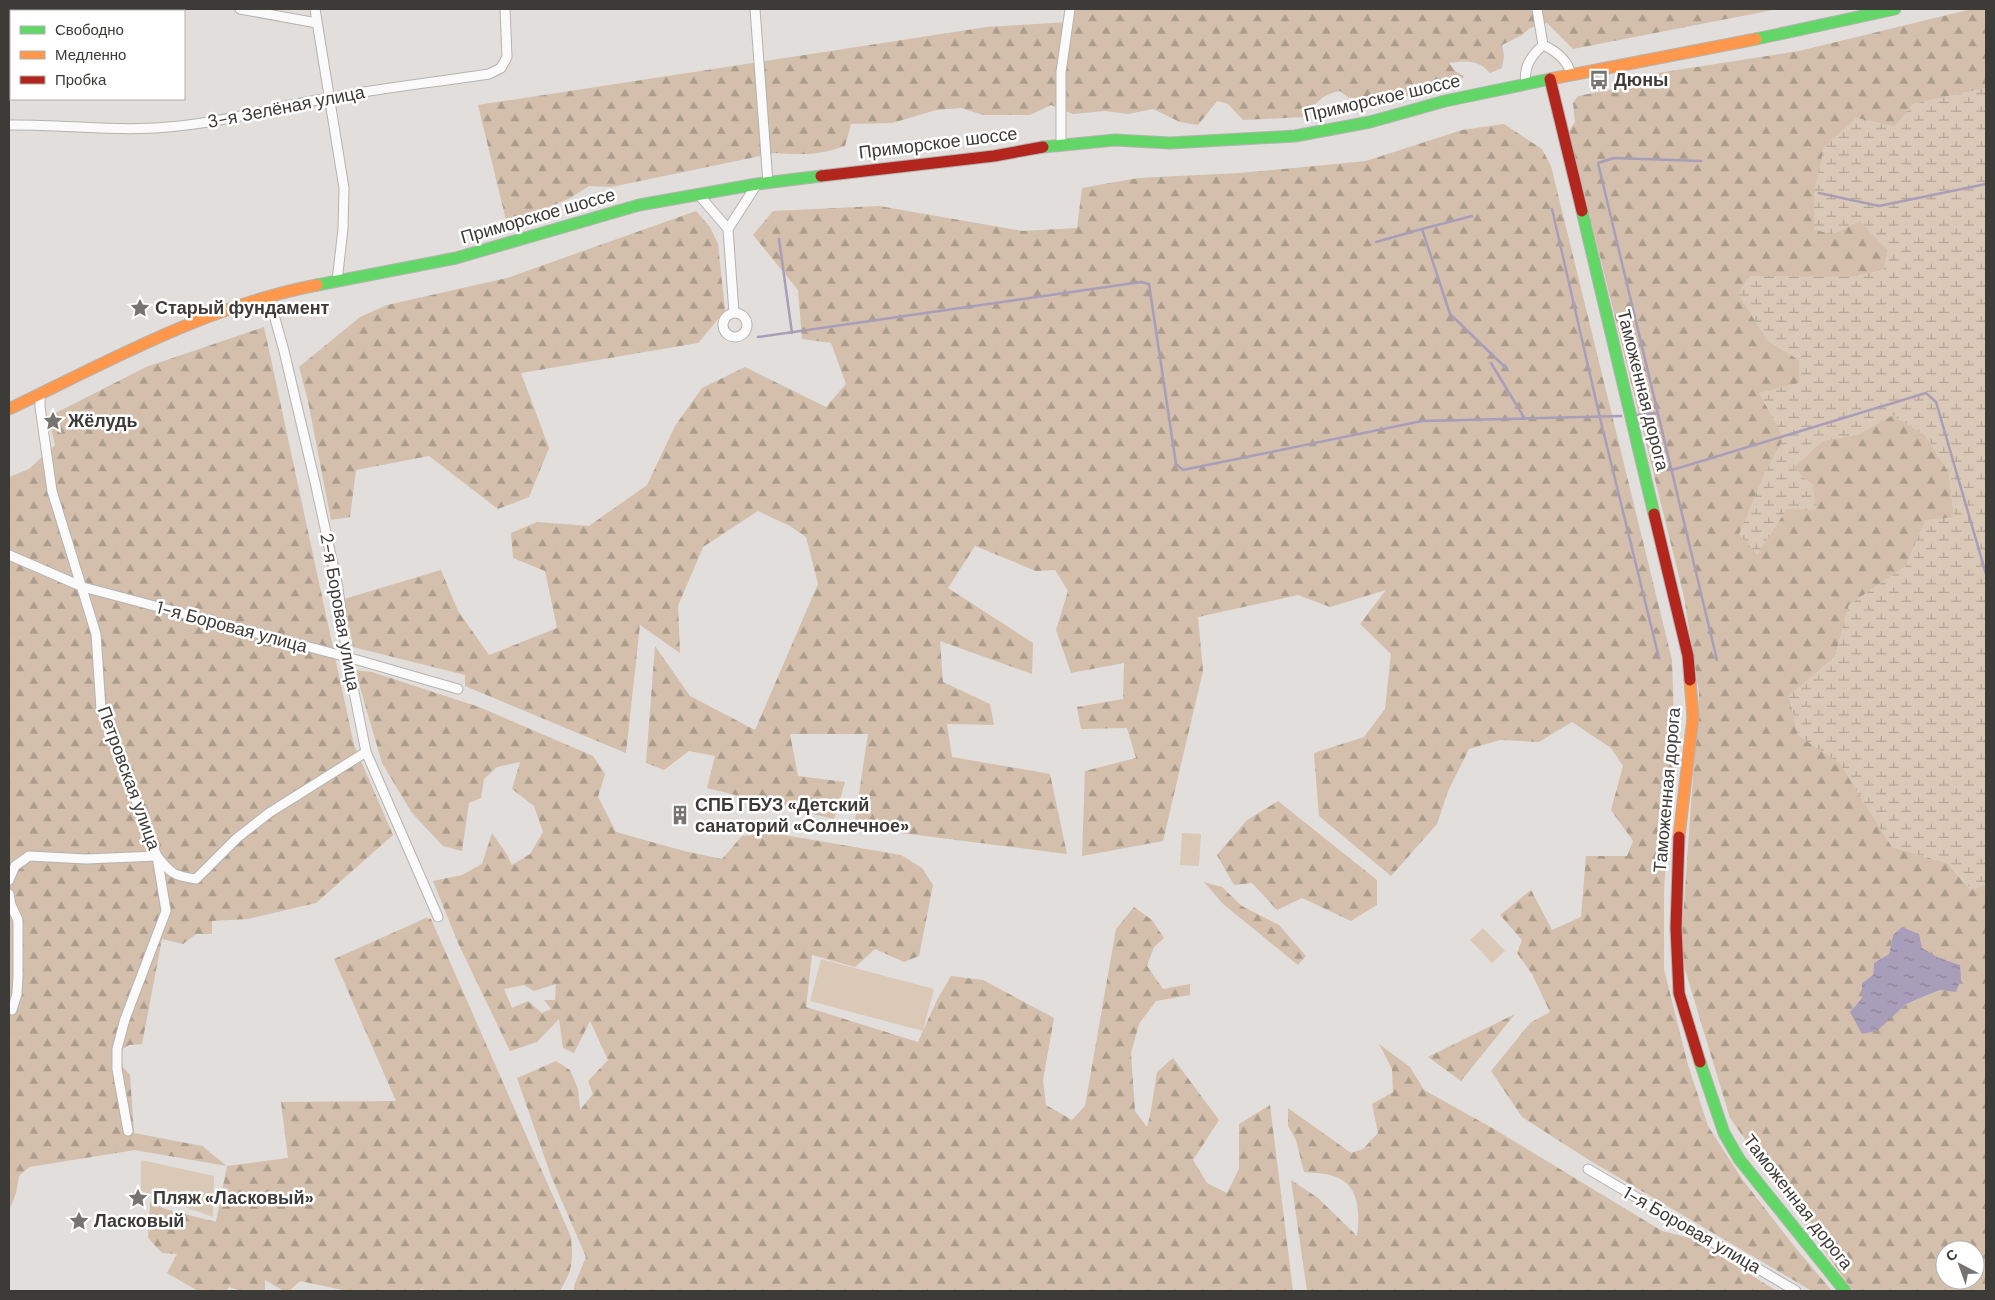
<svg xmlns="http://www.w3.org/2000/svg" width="1995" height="1300" font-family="'DM Sans',sans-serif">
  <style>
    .green { fill: #dbc9b7 }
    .forest { fill: url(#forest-firs); fill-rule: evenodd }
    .wetland { fill: url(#wetland-marsh) }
    .water { fill: url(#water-ripples) }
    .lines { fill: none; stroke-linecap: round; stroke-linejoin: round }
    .stream { stroke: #a99eb9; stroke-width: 2.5 }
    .street-casing { stroke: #b5b3b1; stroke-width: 11 }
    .fast-casing { stroke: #b5b3b1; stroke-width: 13 }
    .slow-casing { stroke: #b5b3b1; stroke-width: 13 }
    .jam-casing { stroke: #b5b3b1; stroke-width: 13 }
    .street { stroke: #fafafa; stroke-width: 9 }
    .fast { stroke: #63d668; stroke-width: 11 }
    .slow { stroke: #ff974d; stroke-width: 11 }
    .jam { stroke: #b3261e; stroke-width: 11 }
    .labels { text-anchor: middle; stroke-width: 5; stroke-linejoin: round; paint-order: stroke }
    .poi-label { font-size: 18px; font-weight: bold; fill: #3d3b38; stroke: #fff; text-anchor: start }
    .street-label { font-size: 18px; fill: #3d3b38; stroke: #fff }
  </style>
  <defs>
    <pattern id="forest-firs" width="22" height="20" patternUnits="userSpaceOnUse" patternTransform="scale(1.25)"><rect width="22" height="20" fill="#d3bfab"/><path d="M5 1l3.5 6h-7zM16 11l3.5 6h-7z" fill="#ac9c8c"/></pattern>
    <pattern id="wetland-marsh" width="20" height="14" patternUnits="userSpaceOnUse" patternTransform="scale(1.25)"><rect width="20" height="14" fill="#dbc9b7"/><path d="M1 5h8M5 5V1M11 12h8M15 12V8" fill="none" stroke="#b3a496"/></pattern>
    <pattern id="water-ripples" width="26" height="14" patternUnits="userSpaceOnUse" patternTransform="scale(1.25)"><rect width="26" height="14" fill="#a99eb9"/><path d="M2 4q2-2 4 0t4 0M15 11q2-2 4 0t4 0" fill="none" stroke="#8b8297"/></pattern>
  </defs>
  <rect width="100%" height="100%" fill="#e1dedc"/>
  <path class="green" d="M1182,833L1201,834L1199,866L1180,865Z
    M1483,928L1505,951L1492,963L1470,940Z
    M821,959L934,989L923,1031L810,1001Z
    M141,1160L214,1176L213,1217L141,1191Z"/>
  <path class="forest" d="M1070,9H1778L1573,49L1547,23L1530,28L1522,35L1502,45L1504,56L1502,68L1490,73C1477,59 1466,61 1449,63L1455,71L1464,76L1457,85L1372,104L1348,97L1340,91C1321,94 1316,104 1305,117L1243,120L1228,104L1217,101L1198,125L1180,122L1153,109L1128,114L1105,111L1073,114L1051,105L1030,115H983L961,108L936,110L892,123L851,124L845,146C820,155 802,155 775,153L611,187L589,186L570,198L521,219L506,220L478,105L987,27L1068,22Z
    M1972,9H1986V88L1913,104L1895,127L1856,118L1832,234L1860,221L1888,250L1884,270L1852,277L1767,340L1799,360V383L1760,394L1784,438L1764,475L1757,554L1787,508L1813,485L1793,468L1822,441L1859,434L1893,415L1926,436L1949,473L1954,518L1925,521L1906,566L1849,605L1835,657L1789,696L1798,735L1840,763L1892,847L1947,863L1971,890L1986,884V1291H1853L1730,1118L1683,963L1682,931L1699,693L1684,597L1569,131L1575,122L1573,103L1578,96L1633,85L1645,75L1799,51ZM1893,935L1937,957L1960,965L1940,990L1905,1005L1894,1015L1850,1012L1862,998V983L1873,975L1874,963L1889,954ZM1945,1250H1975V1280H1945Z
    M1504,124L1542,149L1551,166L1672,660L1675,750L1664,889V969L1688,1065L1708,1126L1742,1179L1794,1246L1832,1291H1812L1589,1160L1522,1117L1491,1071L1530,1023L1550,1012L1532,974L1517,953L1522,940L1500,915L1531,890L1552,930L1581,917L1586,856H1627L1633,841L1611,810L1623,766L1611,748L1572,722L1539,742L1500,740L1469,749L1448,791L1437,824L1391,876L1319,816L1314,753L1364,737L1385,709L1391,654L1360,624L1386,590L1330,607L1298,595L1198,617L1203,671L1163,841L1082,856L1085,771L1136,758L1127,728L1081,729L1077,707L1123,699L1124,663L1071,673L1056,630L1068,591L1055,570L1036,571L975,546L948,588L1033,643L1032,674L940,641L943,682L990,704L994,725L947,724L952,757L1050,774L1067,854L854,827L868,734H790L798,776L845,782L834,819L707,788L715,756L689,751L664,770L646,763L655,646L690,696L755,730L818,584L806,537L790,526L758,511L703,547L678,606L680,653L640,625L626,753L465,686V675L353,647L344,599L441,570L458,611L489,655L557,628L545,571L513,558L511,533L537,522L589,526L647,485L675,426L702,388L745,367L826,407L846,384L831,343L802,339L798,290L753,235L773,211L879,206L1023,231L1077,228L1082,188L1138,178L1240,173L1366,161L1462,130Z
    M696,211L710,227L718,244L725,311L698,343L521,373L549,448L529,497L498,509L429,456L356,470L350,517L331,520L308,401L299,367L360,317L387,305L507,278Z
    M264,327L354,745L393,835L316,903L248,919L212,921V934H196L183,944L162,939L142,1044L129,1045L121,1050L120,1064L130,1075L134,1133L202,1146L227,1166L288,1158L281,1102L396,1101L334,959L426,918L431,919L571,1237C573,1263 573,1268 560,1291H427L422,1289L417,1291H373L371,1290L348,1291L300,1281L289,1291H284L265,1280V1291H241L229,1287L226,1291H198L167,1273L177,1254L162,1253L148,1238L150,1202L165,1209L216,1222L227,1166L135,1150L29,1167L19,1176L16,1193L9,1211V477L29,469L55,445L48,417L146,367Z
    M355,670L372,672L479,707L593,756L605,774L598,797L616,832L684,851L722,859L742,836L772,833L901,855L922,868L933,885L919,956L904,962L875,949L855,967L812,955L806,1007L918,1042L937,1000L951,976L983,980L1054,1018L1043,1080L1046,1105L1072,1120L1085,1106L1116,929L1134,907L1152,920L1164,938L1154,947L1147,966L1163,989L1190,984V995L1156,1001L1139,1024L1131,1053L1135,1111L1147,1127L1150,1116L1157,1072L1173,1058L1219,1120L1193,1160L1207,1183L1227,1193L1239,1169V1124L1270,1105L1293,1291H574V1286L586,1257L551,1176L517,1078L556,1061L570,1070L578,1089L580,1110L593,1094L588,1081L608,1060L590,1021L574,1053L563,1048L559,1019L537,1042L510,1051L458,943L433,881L462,875L482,864L492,833L506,853L512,865L530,854L543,832L534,806L512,789L520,762L497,767L484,779L481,798L469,803L462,851L443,846L412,813L382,763ZM556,984L555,1000H544L551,1009L542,1013L528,1001L512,1008L504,989L524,985L534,991Z
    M1278,801L1377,880V905L1351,921L1302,898L1277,910L1252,883L1234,885L1217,855L1247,820Z
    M1204,882L1222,887L1242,906L1279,925L1306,956L1298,965L1223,904Z
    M1515,1014L1461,1081L1428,1057Z
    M1379,1044L1410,1067L1424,1090L1494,1129L1662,1231L1690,1238L1777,1291H1307L1291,1180L1318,1198L1357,1236C1360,1215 1360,1186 1336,1177C1327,1173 1314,1173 1304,1172L1296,1140L1288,1126V1108L1351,1153L1363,1149L1378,1133L1372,1104L1393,1092L1392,1069Z"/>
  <path class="wetland" d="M1986,88V884L1972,890L1947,863L1892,847L1840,764L1798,735L1789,695L1835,657L1849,605L1906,566L1925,520L1954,517L1949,473L1926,436L1893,415L1859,434L1822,441L1793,468L1813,485L1816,510L1787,509L1757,554L1739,534L1764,475L1784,438L1759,393L1799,383V360L1767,340L1738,294L1749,276L1852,277L1884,270L1888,250L1860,221L1832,234L1814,230V192L1824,147L1856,118L1894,127L1913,104Z"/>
  <path class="water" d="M1902,927L1919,934L1922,948L1937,957L1960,965L1961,979L1956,992L1940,990L1918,999L1905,1005L1877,1031L1862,1034L1850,1012L1862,998V983L1873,975L1874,963L1889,954L1893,935Z"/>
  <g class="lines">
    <path class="stream" d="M1701,161L1614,158L1598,163L1717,660
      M1819,193L1879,206L1986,184
      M1552,209L1600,418L1659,658
      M1422,229L1472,216
      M779,239L792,333
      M1376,242L1422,229L1450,314L1507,369
      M758,337L1141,282L1149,284L1176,464L1183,470L1422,421L1621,416
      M1491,363L1525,419
      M1636,415L1658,413
      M1672,470L1926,393L1936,402L1986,574"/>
    <defs>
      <path id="street" d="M240,9L317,23
        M315,9L344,188L343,229L337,281
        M755,9L768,183
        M1537,9L1543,45
        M1543,45C1556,51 1568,60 1571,75
        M1526,84C1523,67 1531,56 1543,45
        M9,125C62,124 115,132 168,127C222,123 275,107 328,98C382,88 436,82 489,74L501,68L507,57L505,9
        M1061,144V72L1070,9
        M699,195L728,229L734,313
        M728,229L757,184
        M269,297L284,351L315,482L338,588L347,657L366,752L438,917
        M723 325a12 12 0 1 1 24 0a12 12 0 1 1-24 0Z
        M40,393V407L52,491L96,634L101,709L157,856L166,911L125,1019L117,1049V1069L128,1131
        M9,555L83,587L347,657L458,689
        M9,880L15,866L29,856L86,859L157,856C170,873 174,876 196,879L237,838L269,813L366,752
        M9,894L11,905L18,920V975L17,994L12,1010
        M1588,1169L1796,1291"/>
      <path id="fast" d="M1756,39L1895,9
        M1043,147L1115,140L1170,143L1295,136L1370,122L1445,101L1550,79
        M1582,211L1654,514
        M317,285L456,258L639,205L757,184L821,176
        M1700,1062L1724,1133L1739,1159L1845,1291"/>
      <path id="slow" d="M1550,79L1756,39
        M9,409C109,361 207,306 317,285
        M1679,837L1693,717L1690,680"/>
      <path id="jam" d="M1550,79L1582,211
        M821,176L994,156L1043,147
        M1654,514L1688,656L1690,680
        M1679,837L1676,928L1679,993L1700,1062"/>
    </defs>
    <use href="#street" class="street-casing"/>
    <use href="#fast" class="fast-casing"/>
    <use href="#slow" class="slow-casing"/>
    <use href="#jam" class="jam-casing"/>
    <use href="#street" class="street"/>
    <use href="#fast" class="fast"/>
    <use href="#slow" class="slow"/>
    <use href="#jam" class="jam"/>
  </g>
  <defs>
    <symbol id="bus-bare" viewBox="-9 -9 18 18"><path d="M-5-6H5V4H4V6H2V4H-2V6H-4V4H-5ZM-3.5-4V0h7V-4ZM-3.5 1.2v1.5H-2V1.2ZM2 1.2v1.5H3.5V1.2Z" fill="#767471" stroke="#fff" stroke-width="2.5" paint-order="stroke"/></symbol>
    <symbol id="sight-bare" viewBox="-9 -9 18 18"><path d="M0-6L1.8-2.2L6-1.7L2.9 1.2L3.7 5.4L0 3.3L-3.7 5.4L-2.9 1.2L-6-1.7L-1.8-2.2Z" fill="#767471" stroke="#fff" stroke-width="2.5" paint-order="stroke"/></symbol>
    <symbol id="building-bare" viewBox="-9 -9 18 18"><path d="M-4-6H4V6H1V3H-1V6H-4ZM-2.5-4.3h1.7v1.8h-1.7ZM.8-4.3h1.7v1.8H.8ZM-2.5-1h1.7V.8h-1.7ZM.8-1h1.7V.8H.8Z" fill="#767471" stroke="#fff" stroke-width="2.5" paint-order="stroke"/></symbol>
  </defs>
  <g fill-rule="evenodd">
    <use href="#bus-bare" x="1585" y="66" width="28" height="28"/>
    <use href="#sight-bare" x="126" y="294" width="28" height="28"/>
    <use href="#sight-bare" x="39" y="407" width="28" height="28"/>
    <use href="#building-bare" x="666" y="801" width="28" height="28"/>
    <use href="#sight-bare" x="124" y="1184" width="28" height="28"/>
    <use href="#sight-bare" x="65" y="1207" width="28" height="28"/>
  </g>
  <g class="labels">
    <g class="poi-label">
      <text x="1614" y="86">Дюны</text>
      <text x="155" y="314">Старый фундамент</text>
      <text x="68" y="427">Жёлудь</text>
      <text x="695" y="811">СПБ ГБУЗ «Детский<tspan x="695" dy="21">санаторий «Солнечное»</tspan></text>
      <text x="153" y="1204">Пляж «Ласковый»</text>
      <text x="94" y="1227">Ласковый</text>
    </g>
    <g class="street-label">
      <text transform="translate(1382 98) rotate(-13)" y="6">Приморское шоссе</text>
      <text transform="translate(286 107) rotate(-11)" y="6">3-я Зелёная улица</text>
      <text transform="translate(938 143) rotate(-7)" y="6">Приморское шоссе</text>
      <text transform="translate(538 216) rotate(-16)" y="6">Приморское шоссе</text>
      <text transform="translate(1643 390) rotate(76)" y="6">Таможенная дорога</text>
      <text transform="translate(340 612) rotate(80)" y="6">2-я Боровая улица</text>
      <text transform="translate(232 627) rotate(15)" y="6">1-я Боровая улица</text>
      <text transform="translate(129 778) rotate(70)" y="6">Петровская улица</text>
      <text transform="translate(1667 790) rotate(-85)" y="6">Таможенная дорога</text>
      <text transform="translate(1798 1202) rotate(52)" y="6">Таможенная дорога</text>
      <text transform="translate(1692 1230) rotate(30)" y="6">1-я Боровая улица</text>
    </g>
  </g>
  <rect width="1995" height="1300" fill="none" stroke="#3d3b38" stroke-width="20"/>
  <rect x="10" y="10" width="175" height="90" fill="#ffffff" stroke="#b1b1af"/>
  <rect x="20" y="26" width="25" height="8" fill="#63d668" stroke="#b1b1af"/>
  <text x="55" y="35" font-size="15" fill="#3d3b38">Свободно</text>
  <rect x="20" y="51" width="25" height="8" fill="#ff974d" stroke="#b1b1af"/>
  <text x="55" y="60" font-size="15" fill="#3d3b38">Медленно</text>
  <rect x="20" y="76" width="25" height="8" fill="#b3261e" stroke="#b1b1af"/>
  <text x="55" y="85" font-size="15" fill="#3d3b38">Пробка</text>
  <g transform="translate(1960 1265) rotate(319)"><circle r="24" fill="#ffffff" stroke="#b1b1af"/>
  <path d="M0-4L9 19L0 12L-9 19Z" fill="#767471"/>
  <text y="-8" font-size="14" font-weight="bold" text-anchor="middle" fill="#3d3b38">С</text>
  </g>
</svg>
